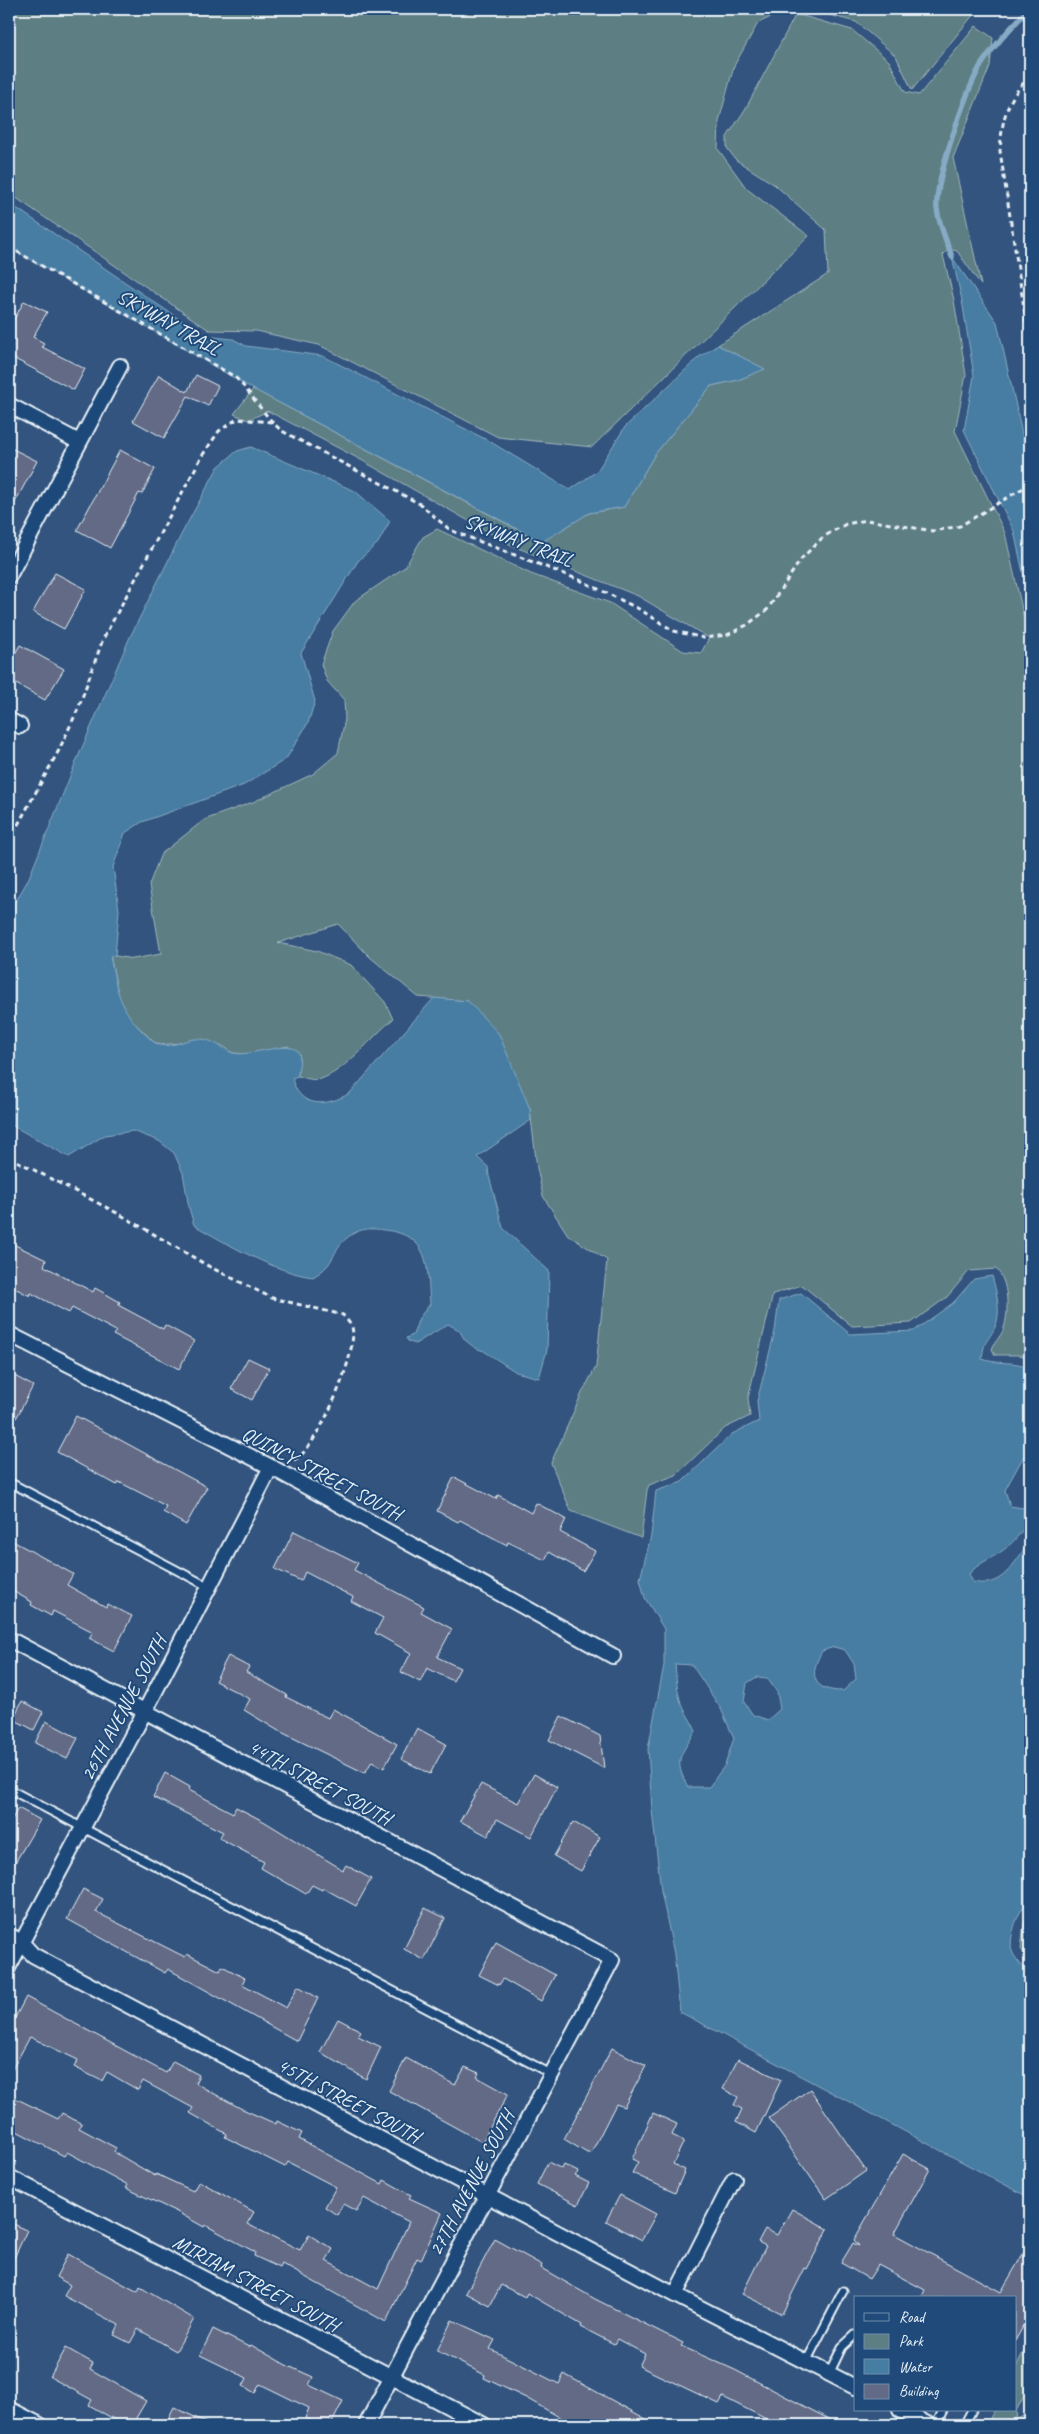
<svg xmlns="http://www.w3.org/2000/svg" width="1039" height="2434" font-family="Caveat,sans-serif">
  <style>
    .green { fill: #5d7e83; stroke: #a2b8be }
    .water { fill: #467da3; stroke: #87abc5; fill-rule: evenodd }
    .lines { fill: none; stroke-linecap: round; stroke-linejoin: round }
    .stream { stroke: #87abc5; stroke-width: 5.5 }
    .building { fill: #626a86; stroke: #e8f1f8 }
    .service-casing { stroke: #e8f1f8; stroke-width: 11 }
    .minor-casing { stroke: #e8f1f8; stroke-width: 18 }
    .path { stroke: #e8f1f8; stroke-width: 3; stroke-dasharray: 5 4; stroke-linecap: butt }
    .service { stroke: #1f4a7a; stroke-width: 7 }
    .minor { stroke: #1f4a7a; stroke-width: 14 }
    .labels { text-anchor: middle; stroke-width: 4; stroke-linejoin: round; paint-order: stroke }
    .street-label { font-size: 20px; fill: #e8f1f8; stroke: #1f4a7a }
  </style>
  <rect width="100%" height="100%" fill="#33547e"/>
  <filter id="ink" filterUnits="userSpaceOnUse"><feTurbulence type="fractalNoise" baseFrequency=".02" numOctaves="2"/><feDisplacementMap in="SourceGraphic" scale="10" xChannelSelector="R" yChannelSelector="G"/><feConvolveMatrix kernelMatrix="1 2 1 2 8 2 1 2 1" color-interpolation-filters="sRGB"/></filter>
  <g filter="url(#ink)">
    <path class="green" d="M9,9H788L758,23L734,66L719,121L718,149L747,189L809,236L592,447L498,437L319,345L256,331L209,330L9,193Z
      M806,9H978L912,90L896,56L856,22Z
      M796,14L852,30L889,61L905,92L919,95L976,26L993,38L990,66L953,158L981,285L957,251L949,249L943,255L954,300L966,375L955,431L1005,533L1030,645V1359L1020,1355H995L992,1349C995,1341 1002,1335 1004,1328C1009,1312 1009,1281 996,1269L969,1271L947,1297L911,1323L852,1326L802,1285L773,1294L748,1398L750,1416L725,1428L676,1475L649,1485L647,1490L641,1538L571,1511L551,1463L582,1393L596,1367L607,1260L568,1235L543,1196L537,1168L530,1109L468,1001L418,997L370,957L338,924L278,943L317,951L351,965L385,1002L393,1019C372,1037 346,1070 321,1079C314,1081 305,1078 298,1076L299,1055L288,1046L251,1054L233,1053L223,1046L180,1043L161,1045L154,1042L127,1016L119,998L110,955L133,959L161,954L149,885L161,854L204,820L253,802L313,774L338,753L345,719L344,700L327,681L321,664L333,631L355,601L405,567L423,537L437,529L531,574L610,603L683,651L701,653L709,638L638,596L513,546L363,461L268,411L248,420L234,414L253,389L541,542L589,513L624,507L655,454L711,386L738,380L764,369L718,345L828,274L826,230L775,185L736,160L727,148V137L746,108Z
      M1030,1910V1963L1021,1949L1024,1923Z
      M1030,2339V2385L1016,2411L1017,2420L1024,2415L1028,2425H987L994,2410H1015V2369Z"/>
    <path class="water" d="M9,203L204,336L233,339L246,346L323,356L489,441L570,490L597,471L625,427L699,357L718,345L765,369L738,380L711,386L655,454L624,507L589,513L542,542L253,389L9,247Z
      M952,257L997,322L1018,415L1030,473V605L1014,531L964,430L974,376L962,300Z
      M251,447L355,491L390,521L378,543L358,561L301,653L315,701L308,723L286,759L244,785L142,822L125,833L113,867L119,910L115,956H110C117,990 119,1009 145,1034C151,1039 153,1043 160,1045C175,1048 187,1037 202,1039C216,1041 222,1049 233,1053C249,1058 291,1038 299,1053C301,1058 298,1070 298,1076L292,1078C299,1109 327,1107 350,1093L434,998L468,1001L499,1034L530,1109L531,1120L477,1157L488,1167L489,1176L503,1228L549,1271L547,1350L539,1378L516,1372L484,1351L475,1348L465,1340L459,1330L448,1324L415,1344L408,1341L406,1338L413,1335L419,1318L430,1304C427,1266 431,1235 384,1230C372,1228 361,1228 351,1235C335,1246 337,1253 328,1265C324,1270 318,1274 313,1277C277,1273 225,1243 194,1225L189,1208L183,1173L174,1153L159,1141L133,1131L105,1135L69,1157L13,1126L9,1111V913L28,880L78,757L130,637L182,533L218,467L237,451Z
      M992,1276C996,1291 1002,1312 995,1327C988,1342 984,1339 982,1359C998,1365 1015,1360 1030,1368V1445L1005,1490L1010,1506L1030,1509C1030,1524 1015,1542 1002,1551C991,1559 978,1563 969,1574L973,1582C1002,1589 1013,1564 1028,1544L1030,1552V1900C1019,1907 1008,1938 1012,1951C1015,1959 1023,1968 1030,1972V2198L680,2012L674,1954L661,1891L652,1810L648,1749L664,1665V1629L645,1598L640,1579L651,1536L656,1491L682,1482L732,1434L759,1421L757,1401L775,1331L779,1300L801,1293L850,1334L914,1331L953,1303L974,1279ZM834,1647L845,1650L854,1664L856,1679L843,1691C813,1691 808,1676 822,1651ZM675,1664L692,1665L721,1709L734,1738L725,1765L709,1787H688C673,1760 680,1756 696,1731C692,1722 685,1712 681,1703C677,1690 676,1677 675,1664ZM757,1677L767,1678L777,1692L780,1709L768,1720L753,1715L744,1702L747,1683Z"/>
    <g class="lines">
      <path class="stream" d="M952,257C947,242 939,225 937,209C934,182 966,92 980,67C993,46 1012,26 1029,9"/>
    </g>
    <path class="building" d="M24,301L47,312L33,337L44,343L42,347L85,369L74,390L9,356V329Z
      M159,375L187,392L196,375L218,386L208,406L188,396L164,438L133,421Z
      M9,447L37,461L9,514Z
      M120,450L155,469L142,494L139,493L110,548L77,530Z
      M55,573L86,589L64,629L33,612Z
      M20,645L64,669L45,700L9,680V664Z
      M9,1242L46,1260L44,1266L93,1292L95,1288L120,1302L118,1305L163,1329L165,1325L194,1341L179,1369L113,1335L116,1331L72,1308L69,1313L31,1293L30,1296L9,1285Z
      M248,1358L269,1368L252,1400L231,1389Z
      M9,1373L33,1386L9,1432Z
      M76,1416L207,1487L186,1525L163,1512L166,1506L119,1482L117,1485L57,1452Z
      M454,1477L496,1499L498,1495L531,1513L536,1503L566,1519L560,1532L595,1551L583,1571L549,1552L545,1560L508,1542L507,1545L460,1520L458,1522L437,1511Z
      M294,1531L358,1563L354,1570L424,1607L421,1612L452,1629L437,1657L460,1668L453,1681L427,1668L420,1682L401,1672L411,1653L375,1633L383,1618L351,1601L353,1597L305,1572L301,1581L275,1569Z
      M9,1539L73,1574L67,1585L106,1607L107,1604L132,1616L114,1651L89,1638L93,1632L53,1611L51,1616L31,1605L32,1602L9,1589Z
      M228,1656L249,1667L246,1672L287,1695L286,1697L328,1718L333,1709L397,1744L384,1768L372,1761L365,1773L277,1730L244,1710L250,1699L215,1681Z
      M22,1701L43,1712L34,1730L13,1719Z
      M561,1716L600,1736L604,1768L549,1740Z
      M46,1721L78,1738L67,1759L35,1743Z
      M417,1728L446,1744L430,1774L401,1759Z
      M165,1773L190,1787L189,1790L233,1813L236,1807L265,1822L343,1870L346,1865L371,1879L356,1906L323,1888L322,1890L312,1885L306,1894L261,1868L264,1862L219,1838L223,1832L153,1797Z
      M534,1774L557,1787L531,1837L497,1819L488,1836L460,1821L481,1784L518,1803Z
      M18,1808L40,1820L9,1873V1825Z
      M573,1822L600,1837L581,1871L554,1856Z
      M83,1889L103,1899L96,1912L185,1957L187,1954L220,1971L222,1966L245,1978L242,1984L286,2008L298,1986L318,1998L297,2041L168,1969L165,1973L67,1919Z
      M425,1908L445,1918L424,1960L404,1949Z
      M496,1942L555,1975L541,2001L503,1979L499,1985L479,1975Z
      M26,1997L166,2073L173,2061L199,2075L195,2083L240,2108L276,2124L277,2121L302,2133L299,2139L382,2184L384,2180L411,2195L409,2198L442,2213L421,2260L417,2258L386,2322L282,2264L280,2268L254,2256L255,2252L205,2225L204,2227L179,2213L126,2188L128,2185L67,2152L64,2156L9,2127V2095L58,2119L62,2113L82,2124L79,2128L116,2148L114,2152L155,2176L156,2174L193,2191L199,2181L254,2212L247,2224L300,2250L309,2235L333,2249L326,2261L378,2289L409,2222L364,2198L356,2211L343,2204L337,2215L325,2207L336,2187L288,2162L285,2167L225,2137L227,2134L190,2113L193,2108L143,2081L138,2090L107,2072L102,2081L74,2067L78,2060L30,2037L9,2075V2029Z
      M338,2019L361,2031L358,2036L381,2047L366,2079L320,2052Z
      M612,2048L646,2066L624,2107L616,2104L591,2153H587L564,2139Z
      M406,2058L455,2085L465,2067L479,2073L477,2077L508,2094L482,2142L389,2091Z
      M738,2059L781,2080L756,2133L736,2122L742,2109L734,2105L738,2097L723,2089Z
      M810,2089L866,2171L826,2199L769,2118Z
      M653,2113L677,2124L672,2135L684,2141L673,2164L685,2170L675,2193L632,2173L638,2162L632,2159Z
      M903,2154L930,2169L894,2234L1001,2292L1030,2242V2314L1015,2341V2298H921L925,2290L878,2265L869,2279L841,2263L853,2243L859,2246L854,2240Z
      M548,2162L562,2169L564,2165L578,2172L575,2176L589,2183L578,2205L537,2184Z
      M620,2195L656,2214L642,2240L606,2221Z
      M792,2209L828,2229L807,2269L805,2268L782,2314L742,2294L766,2246L758,2242L765,2229L777,2235Z
      M9,2222L27,2230L9,2269Z
      M495,2239L542,2265L541,2268L595,2299L683,2343L681,2346L735,2370L840,2425H778L723,2397L719,2404L639,2366L645,2354L617,2339L614,2344L581,2327L582,2325L527,2293L525,2297L501,2285L490,2306L466,2293Z
      M68,2254L138,2292L140,2287L194,2319L176,2351L138,2329L130,2343L114,2335L119,2325L64,2296L70,2285L56,2277Z
      M452,2320L495,2340L490,2349L559,2384L564,2374L657,2425H573L526,2398L484,2378L485,2375L437,2351Z
      M213,2329L249,2347L251,2345L286,2365L313,2377L309,2385L343,2401L331,2425H321L305,2418L309,2408L260,2384L255,2393L243,2386L247,2378L200,2355Z
      M66,2348L93,2363L90,2369L146,2401L132,2425H124L89,2405L92,2400L50,2377Z
      M174,2407L211,2425H165Z"/>
    <g class="lines">
      <defs>
        <path id="service" d="M9,1482L209,1587
          M9,1789L551,2074
          M806,2362L843,2291
          M829,2374L842,2347L855,2335
          M936,2425L943,2410
          M964,2425L972,2410"/>
        <path id="minor" d="M9,405L79,442
          M9,576L120,366
          M9,720L20,726
          M9,1334L271,1467L613,1656
          M9,1639L612,1960L366,2425
          M9,1935L21,1942L33,1955L675,2295L855,2387
          M9,1966L145,1711L271,1467
          M9,2177L484,2425
          M675,2295L734,2179
          M9,2409L40,2425
          M900,2410L929,2425"/>
      </defs>
      <use href="#service" class="service-casing"/>
      <use href="#minor" class="minor-casing"/>
      <path class="path" d="M1030,76C1006,100 1002,119 1000,151L1030,347
        M9,247L235,377C252,394 264,416 282,431L420,504L450,530L582,581L639,609L674,631L704,638L727,635L747,625L767,610L802,558L823,537L846,524L867,520L933,531L960,526L1030,484
        M9,841L59,750L78,709L103,639L202,456L219,431L237,419L271,422
        M9,1157L121,1215L210,1267L272,1298L343,1315C345,1318 350,1323 352,1327C359,1352 317,1451 293,1461"/>
      <use href="#service" class="service"/>
      <use href="#minor" class="minor"/>
    </g>
  </g>
  <g class="labels">
    <g class="street-label">
      <text transform="translate(169 322) rotate(29)" y="7">SKYWAY TRAIL</text>
      <text transform="translate(519 540) rotate(21)" y="7">SKYWAY TRAIL</text>
      <text transform="translate(322 1473) rotate(28)" y="7">QUINCY STREET SOUTH</text>
      <text transform="translate(123 1708) rotate(-62)" y="7">26TH AVENUE SOUTH</text>
      <text transform="translate(320 1782) rotate(28)" y="7">44TH STREET SOUTH</text>
      <text transform="translate(349 2100) rotate(28)" y="7">45TH STREET SOUTH</text>
      <text transform="translate(471 2183) rotate(-62)" y="7">27TH AVENUE SOUTH</text>
      <text transform="translate(256 2283) rotate(28)" y="7">MIRIAM STREET SOUTH</text>
    </g>
  </g>
  <rect width="1039" height="2434" fill="none" stroke="#1f4a7a" stroke-width="30"/>
  <rect x="15" y="15" width="1009" height="2404" fill="none" stroke="#e8f1f8" stroke-width="2" filter="url(#ink)"/>
  <rect x="854" y="2296" width="162" height="115" fill="#1f4a7a" stroke="#6f8dac"/>
  <rect x="864" y="2313" width="25" height="8" fill="#1f4a7a" stroke="#6f8dac"/>
  <text x="899" y="2322" font-size="15" fill="#e8f1f8">Road</text>
  <rect x="864" y="2334" width="25" height="15" fill="#5d7e83" stroke="#6f8dac"/>
  <text x="899" y="2346" font-size="15" fill="#e8f1f8">Park</text>
  <rect x="864" y="2359" width="25" height="15" fill="#467da3" stroke="#6f8dac"/>
  <text x="899" y="2372" font-size="15" fill="#e8f1f8">Water</text>
  <rect x="864" y="2384" width="25" height="15" fill="#626a86" stroke="#6f8dac"/>
  <text x="899" y="2396" font-size="15" fill="#e8f1f8">Building</text>
</svg>
